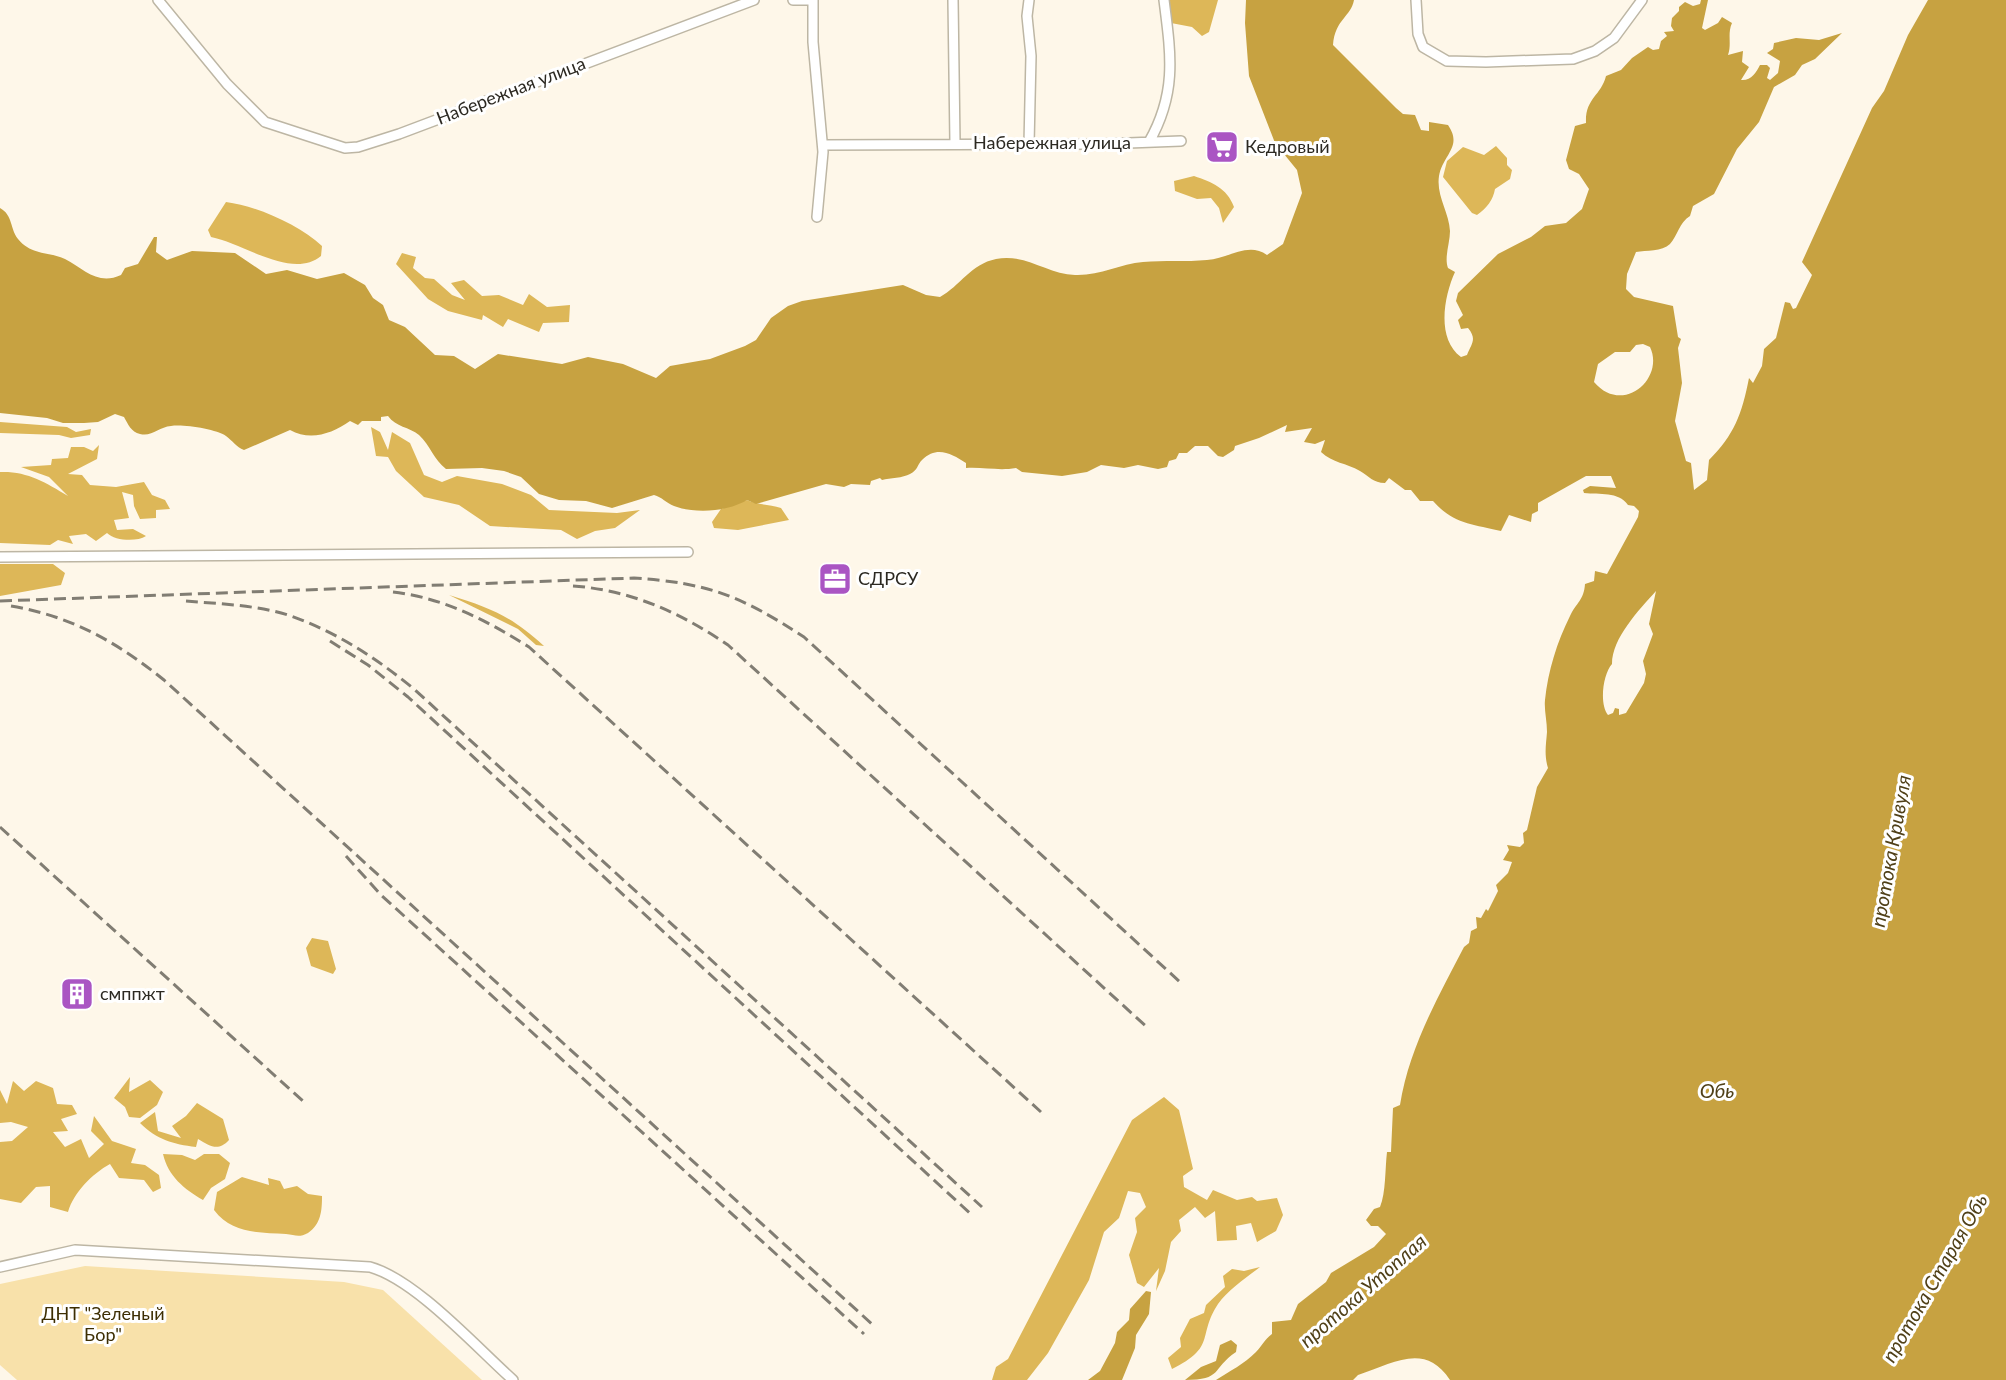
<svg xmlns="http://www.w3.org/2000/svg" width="2006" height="1380" font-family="Lato,sans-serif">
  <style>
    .green { fill: #f8e1aa }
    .forest { fill: #ddb758 }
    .water { fill: #c7a241; fill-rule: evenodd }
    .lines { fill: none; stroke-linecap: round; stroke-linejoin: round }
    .street-casing { stroke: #bdb6a4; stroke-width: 12 }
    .street { stroke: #fff; stroke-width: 9 }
    .rail { stroke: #817d73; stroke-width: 3; stroke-dasharray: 12 6; stroke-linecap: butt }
    .labels { text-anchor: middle; stroke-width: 6; stroke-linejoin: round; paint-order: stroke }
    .street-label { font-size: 18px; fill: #2c2922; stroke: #fff }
    .poi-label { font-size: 18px; fill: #2c2922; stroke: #fff; text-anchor: start }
    .park-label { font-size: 18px; fill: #3d2e03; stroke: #fff }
    .water-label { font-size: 20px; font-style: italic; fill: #504018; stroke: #fff }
  </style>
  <rect width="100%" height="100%" fill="#fef7e9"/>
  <path class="green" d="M85,1266L344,1282L383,1290L482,1380H17L0,1365V1284Z"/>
  <path class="forest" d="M1169,0H1218L1209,32L1202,36L1192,27L1171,23Z
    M1496,146L1507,158V165L1512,170L1510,179L1495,189C1493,200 1487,208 1477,215L1472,213L1443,177L1447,161L1463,147L1484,155Z
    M1194,176C1212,182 1227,188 1234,207L1223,223L1219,208L1211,198L1197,199L1175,191L1174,181Z
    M226,202C257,206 299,225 322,246L321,256C292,280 243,243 211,237L208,230Z
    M402,253L416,257L413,268L425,278L434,279L452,295L465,300L451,283L464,280L482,296L499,295L523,305L529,294L547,307L570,305L569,322L543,323L539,332L508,319L503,327L483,315L482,320L448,311L428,299L396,264Z
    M0,422L67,427L76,432L91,429L90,435L71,438L59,435L0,433Z
    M371,427L380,432L388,450L392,432L410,443L424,475L442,482L457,476L502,484L531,495L549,510L617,513L640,510L615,528L595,531L577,539L561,530L490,526L459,505L424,497L396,471L388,457L376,456Z
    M99,445L97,459L68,474L82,475L90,485L116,487L144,482L152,495L165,500L170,509L156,510V518L140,519L134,506L133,495L122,492L129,518L114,520L117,530L133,529L146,536C137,542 115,541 107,533L96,541L86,534L69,536L73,544L58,540L50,545L0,543V472C27,471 45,482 68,496L49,477L21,467L51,465L52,459L68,458L71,447H84L93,451Z
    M747,500C757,505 770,504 781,508L789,520L738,530L714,528L712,522L721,509Z
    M0,564H53L65,573L61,585L0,596Z
    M449,595C491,608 511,616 544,646L536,645L518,629Z
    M312,938L328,941L336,969L333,974L311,966L306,948Z
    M130,1077L129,1092L150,1080L163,1092L157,1105L140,1118L129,1117L125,1107L114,1098Z
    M13,1081L24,1091L36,1081L53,1088L57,1104L72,1105L77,1114L61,1119L68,1131L53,1132L65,1147L81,1139L89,1158L104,1144L91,1131L94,1116L112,1141L136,1149L131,1163L145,1165L159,1175L161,1188L153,1192L144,1180L119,1178L110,1164C92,1174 74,1192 68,1212L50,1207V1186L36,1187L21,1203L0,1199V1142L12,1141L28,1127L11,1122L0,1123V1090L7,1104Z
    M1164,1097L1179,1110L1193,1169L1183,1176L1184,1187L1207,1200L1213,1190L1237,1200L1252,1197L1257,1201L1277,1198L1283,1215L1276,1231L1257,1242L1251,1223L1236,1226L1237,1240L1217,1241L1215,1211L1205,1218L1195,1207L1179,1220L1181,1231L1171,1242L1165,1271L1156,1291L1159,1268L1144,1287L1137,1283L1129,1255L1137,1232L1135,1218L1146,1207L1140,1193L1128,1191L1119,1218L1104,1232L1089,1280L1048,1353L1027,1380H992L996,1367L1008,1359L1132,1120Z
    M197,1103L223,1119L229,1140C218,1152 210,1146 198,1139L196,1147C173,1144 157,1140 140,1123L155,1112L158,1131L181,1138L172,1126L186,1116Z
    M163,1154L182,1155L195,1160L204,1154H219L230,1163L225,1179L211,1188L203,1200C184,1189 168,1176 163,1154Z
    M242,1177L269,1185L268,1178L280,1181L284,1189L297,1186L308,1194L322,1196C322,1211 321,1224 308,1233C299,1238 295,1235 286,1234C258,1232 232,1234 214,1210L217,1192Z
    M1260,1267C1246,1278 1228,1290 1218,1304C1197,1336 1217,1347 1172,1369L1168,1358L1181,1347L1180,1338L1190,1319L1204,1313L1206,1305L1225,1287L1223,1276L1232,1269L1244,1271Z"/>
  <path class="water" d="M1246,0H1354C1351,17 1335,19 1333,45L1396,108L1403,114L1415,115L1421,130L1429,131V122L1448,125C1463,147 1443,154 1439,176C1436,196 1449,212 1450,231C1450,243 1444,257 1448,268L1455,272C1444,296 1436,339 1461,357L1467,355C1472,343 1477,339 1468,328L1461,329L1458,320L1463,315L1456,301L1458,293L1498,254L1531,237L1545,226L1566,223L1582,209L1589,189L1579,174L1569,169L1566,160L1575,126L1586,123C1585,98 1601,96 1606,76L1621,70L1632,58L1648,47L1653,50L1659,49L1661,41L1667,36L1664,32L1674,31L1671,26L1672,18L1679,11V7L1685,2L1693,6L1700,4L1701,0H1708L1702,28L1705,30L1718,23L1722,17L1732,23C1727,34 1732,44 1728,55L1743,51L1742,62L1749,67L1741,80C1751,81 1756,73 1760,65H1767L1770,68L1767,78L1770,80L1778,73L1780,61L1767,53L1773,49L1774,43L1796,38L1819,40L1842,33L1815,59L1802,65L1795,75L1774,87L1759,122L1737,149L1714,194L1693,206L1690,216C1679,223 1678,235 1670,244C1662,252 1646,250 1636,252L1627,274L1626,289L1634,297L1673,306L1678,337L1681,339L1678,348L1682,383L1675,421L1686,461L1691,463L1694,490L1707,480L1709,460C1734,435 1742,414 1749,378L1753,383L1762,366L1764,349L1776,338L1785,302L1790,303L1793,309L1796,308L1812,275L1802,262L1872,108L1884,91L1908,35L1928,0H2006V1380H1450C1425,1342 1394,1363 1358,1375L1353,1380H1216C1230,1371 1244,1364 1256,1352C1262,1346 1264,1340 1272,1334V1322L1291,1320L1298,1304L1326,1282L1331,1273L1374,1247L1386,1234L1378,1226H1371L1366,1220L1374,1209L1380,1207C1386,1193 1385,1168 1387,1152H1391L1393,1108L1400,1105C1409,1048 1438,997 1464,947L1469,943L1471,931L1477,928L1476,917L1481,918L1486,909L1488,911L1498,891L1496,885L1508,873L1512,862L1503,860L1509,850L1507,845L1520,847L1524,843L1523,833L1527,830L1537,787L1548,768C1544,755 1546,745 1547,732C1547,721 1544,710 1545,700C1548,671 1557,642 1570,616C1576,603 1584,600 1585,584L1594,581L1595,571L1607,574L1638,517L1639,511L1634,506L1628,505C1618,491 1600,495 1584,493L1583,490L1590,486L1616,488L1611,476H1586L1538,503V511L1532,514L1531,522L1509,515L1501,531C1472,524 1453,524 1433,501H1420L1411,490H1405L1389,478L1385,483C1373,483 1369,476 1360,471C1346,463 1333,463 1321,452L1325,440L1315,444L1304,442L1312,428L1285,432L1287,425L1259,438L1235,446L1234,450L1223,457L1218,456L1208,446H1195L1187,453H1179L1176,459L1169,461L1167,467L1158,469L1138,465L1124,468L1101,465L1087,472L1062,476L1022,472L1016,468C999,471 984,467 966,468V463C952,454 937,445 922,460C917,465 918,470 910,474C903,478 890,478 882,480L880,478L871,481L870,485L851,484L844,487L826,484L756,504L747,500C727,512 695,514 674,506C666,503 662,497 654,495L612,508L586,501L559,500L539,494L521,477L504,471L482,468L446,469C434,460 430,445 419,435C409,427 396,427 388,416L381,417V421H362L358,425L350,421C332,434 310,441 290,430L244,450C236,447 233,441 226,436C216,429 183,424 171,426C159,427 152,437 140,434C131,432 128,424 124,417L115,414L98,422L84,423H63L47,418L0,413V208C13,215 10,229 18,239C32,256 48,251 65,259C84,269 98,286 121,275L125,268L138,264L154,237H157L156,252L167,260L192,251L235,253L266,274L287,270L317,279L344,273L365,285L373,298L383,305L389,320L405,327L435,355L454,356L475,369L498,354L562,364L588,357L623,364L656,378L670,366L710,359L745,346L756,340L771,318L788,306L802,301L903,285L926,295L940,297C960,286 971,264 996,259C1025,253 1047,274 1075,275C1099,276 1120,264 1143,262C1164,260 1186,262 1207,260C1228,259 1248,241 1267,255L1283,244L1302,193L1297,170L1275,143L1249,76L1245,23ZM1643,344L1650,347C1665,378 1623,416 1594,382L1598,364L1615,352H1630L1636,345ZM1656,591L1649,624L1653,634L1643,661L1646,674L1644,683L1626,713L1619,715V709L1615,708L1613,713L1608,715C1599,704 1603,674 1612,664C1612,638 1639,610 1656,591Z
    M1146,1291L1151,1292L1149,1314L1136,1335L1135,1348L1122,1380H1088L1100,1371L1115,1343L1117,1332L1129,1320L1130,1309Z
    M1231,1340L1237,1345L1236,1352C1211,1369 1223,1380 1185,1380L1201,1367L1216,1361L1220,1345Z"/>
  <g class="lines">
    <defs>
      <path id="street" d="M158,0L227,84L265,122L345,148L358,147L399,134L754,0
        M793,0H813
        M813,0V42L823,152L817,217
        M953,0L955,143
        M1416,0L1418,34L1423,47L1447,61L1486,62L1573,59L1595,51L1614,38L1642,0
        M1149,142C1177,93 1171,55 1164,0
        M1029,144L1031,56L1027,16L1029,0
        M823,145L1102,144L1181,141
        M0,557L688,552
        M0,1267L75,1250L370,1267C416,1280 476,1347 513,1380"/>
    </defs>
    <use href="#street" class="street-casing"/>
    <use href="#street" class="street"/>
    <path class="rail" d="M573,586C631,590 681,613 728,645L1149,1029
      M393,592C444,598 486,620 529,647L1041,1112
      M0,601L634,578C709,583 741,596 804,637L1180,982
      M186,601C220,604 258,605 291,616C338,633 376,658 414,689L982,1207
      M11,606C71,616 117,642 164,680L873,1325
      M330,641L368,665L408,697L973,1216
      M0,827L304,1102
      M346,856L381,895L864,1334"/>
  </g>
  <defs>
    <symbol id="supermarket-square" viewBox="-11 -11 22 22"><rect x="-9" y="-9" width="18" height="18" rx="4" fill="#aa55c3" stroke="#fff"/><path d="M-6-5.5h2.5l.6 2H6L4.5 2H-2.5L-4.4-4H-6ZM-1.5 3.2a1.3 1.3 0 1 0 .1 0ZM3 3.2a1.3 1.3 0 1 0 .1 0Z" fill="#fff"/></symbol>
    <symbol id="office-square" viewBox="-11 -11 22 22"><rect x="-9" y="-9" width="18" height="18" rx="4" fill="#aa55c3" stroke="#fff"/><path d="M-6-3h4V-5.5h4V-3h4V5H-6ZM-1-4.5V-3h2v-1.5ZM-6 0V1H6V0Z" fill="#fff"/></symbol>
    <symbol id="building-square" viewBox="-11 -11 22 22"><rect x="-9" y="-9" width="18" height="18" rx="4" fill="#aa55c3" stroke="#fff"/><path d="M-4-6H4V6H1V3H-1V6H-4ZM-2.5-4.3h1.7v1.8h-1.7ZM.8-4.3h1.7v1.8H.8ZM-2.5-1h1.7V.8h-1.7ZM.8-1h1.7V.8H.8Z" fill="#fff"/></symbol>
  </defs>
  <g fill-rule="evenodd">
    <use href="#supermarket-square" x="1203" y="128" width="38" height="38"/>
    <use href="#office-square" x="816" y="560" width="38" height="38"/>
    <use href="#building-square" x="58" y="975" width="38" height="38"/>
  </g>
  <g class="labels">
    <g class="street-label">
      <text transform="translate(511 91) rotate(-21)" y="6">Набережная улица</text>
      <text x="1052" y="149">Набережная улица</text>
    </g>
    <g class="poi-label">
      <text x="1245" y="153">Кедровый</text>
      <text x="858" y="585">СДРСУ</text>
      <text x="100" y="1000">смппжт</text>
    </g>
    <g class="park-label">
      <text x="103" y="1320">ДНТ "Зеленый<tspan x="103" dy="21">Бор"</tspan></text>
    </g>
    <g class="water-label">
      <text transform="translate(1891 851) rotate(-80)" y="7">протока Кривуля</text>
      <text x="1717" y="1098">Обь</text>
      <text transform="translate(1935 1278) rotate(-60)" y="7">протока Старая Обь</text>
      <text transform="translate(1363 1291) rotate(-41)" y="7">протока Утоплая</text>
    </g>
  </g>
</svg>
